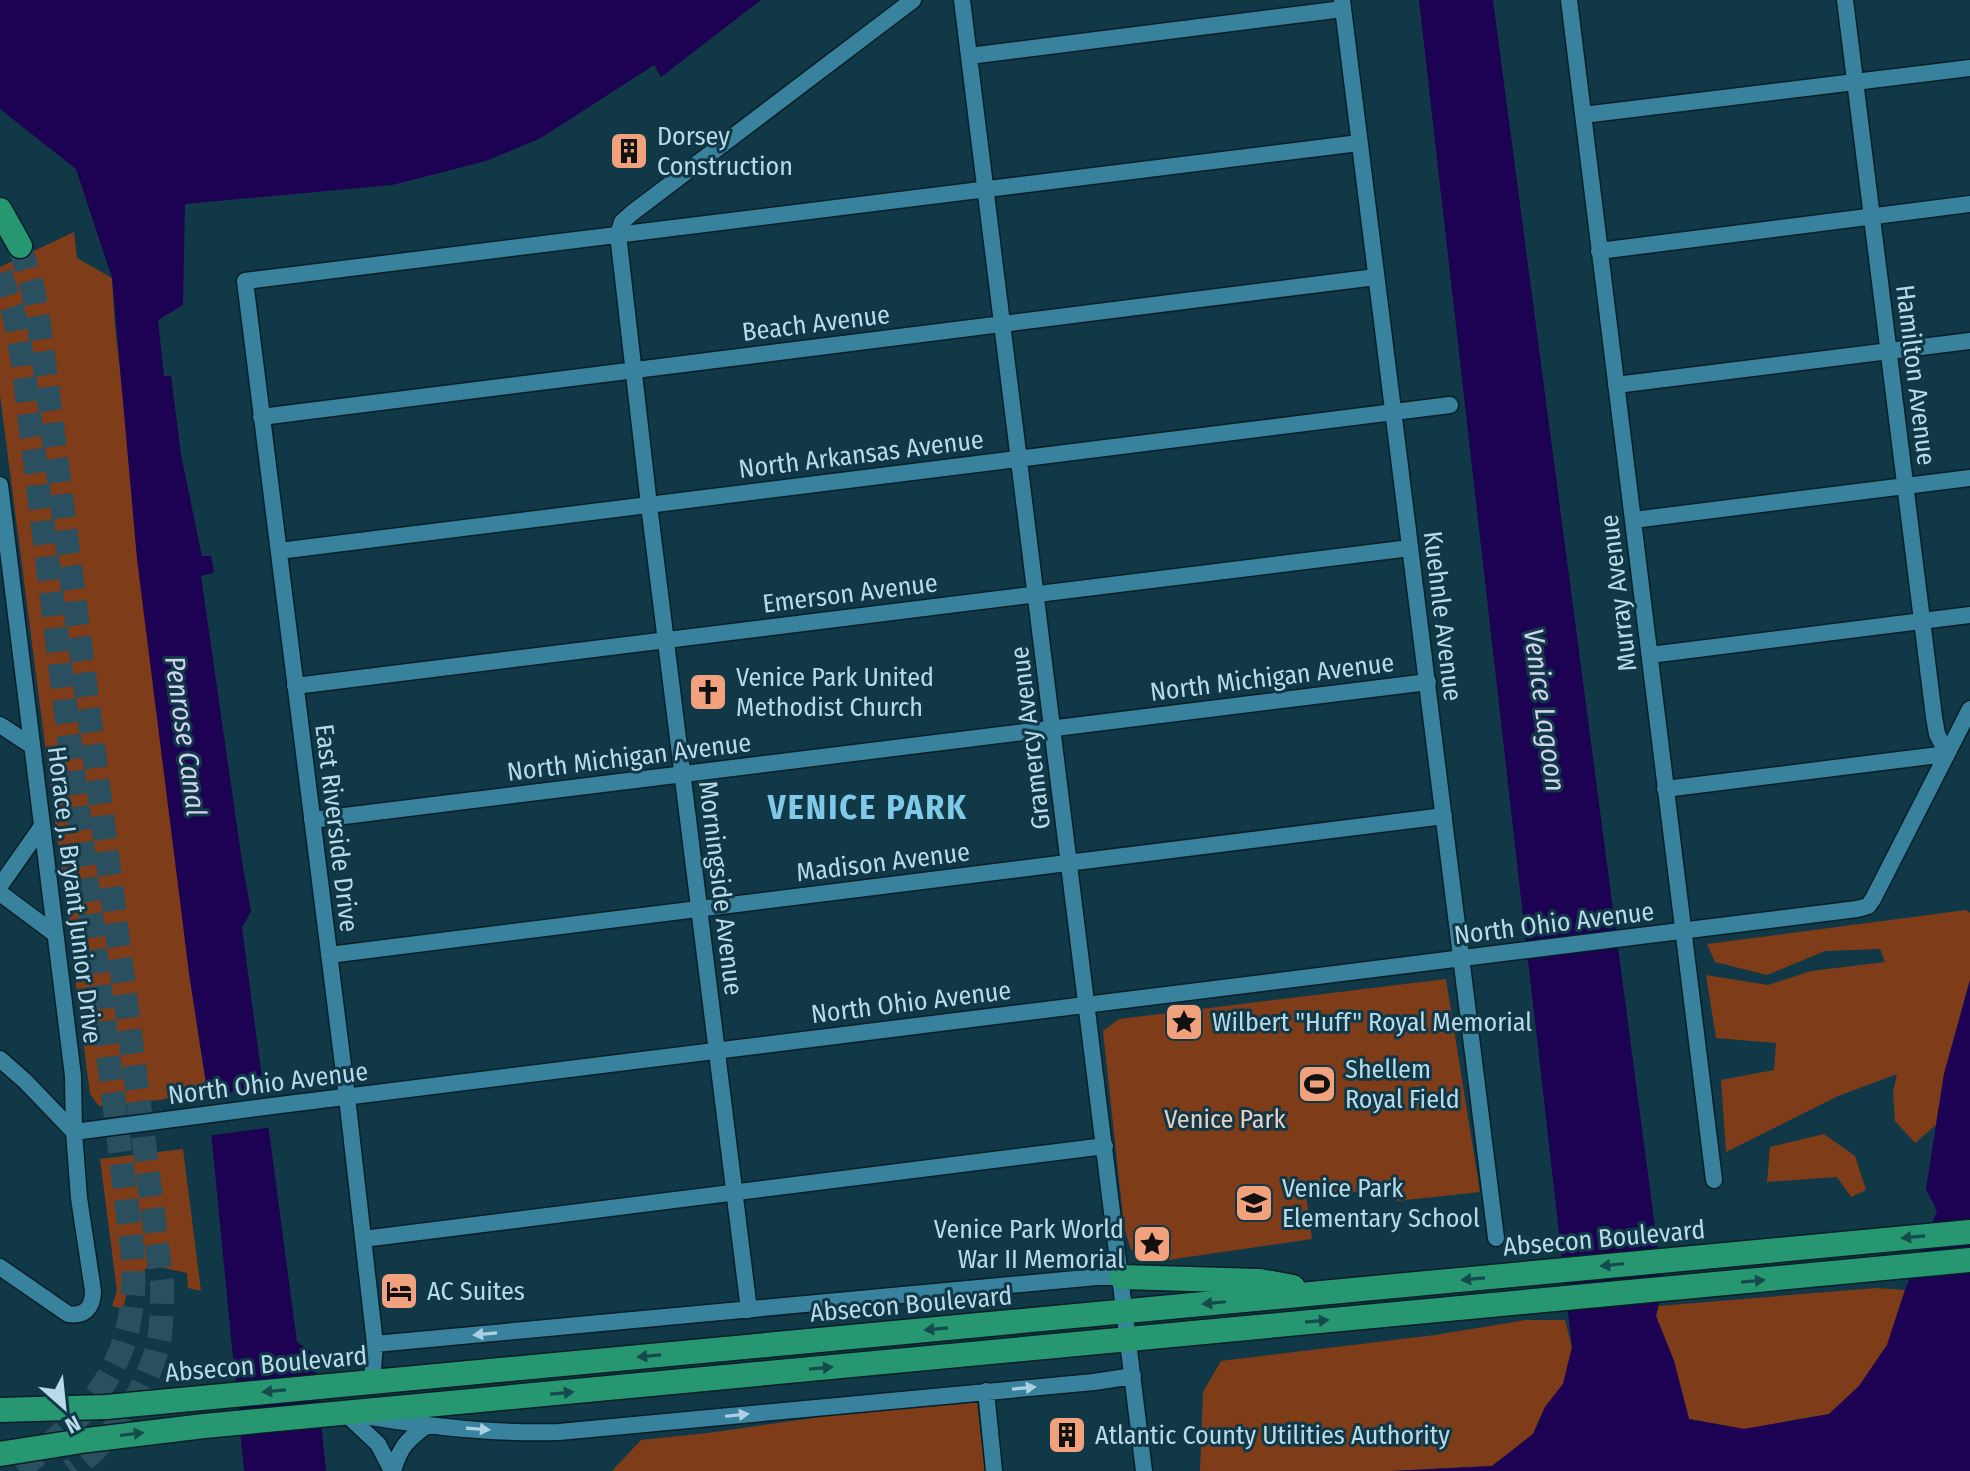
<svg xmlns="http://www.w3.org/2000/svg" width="1970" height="1471" font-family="'Fira Sans Condensed',sans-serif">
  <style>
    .green { fill: #7f3c19 }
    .water { fill: #1d0254 }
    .pier { fill: #113847 }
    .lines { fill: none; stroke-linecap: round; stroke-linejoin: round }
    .highway-tunnel { stroke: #2a505f; stroke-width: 24; stroke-dasharray: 24 12; stroke-linecap: butt }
    .minor-casing { stroke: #071e27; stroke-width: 19 }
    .highway-casing { stroke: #071e27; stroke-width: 27 }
    .minor { stroke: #38829e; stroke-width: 16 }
    .highway { stroke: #269771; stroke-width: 24 }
    .oneway { fill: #154b4f }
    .oneway2 { fill: #abd1e2 }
    .labels { text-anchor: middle; stroke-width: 6; stroke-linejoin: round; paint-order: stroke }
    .poi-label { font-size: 26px; fill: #b8dae9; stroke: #113847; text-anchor: start }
    .street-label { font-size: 26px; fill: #b8dae9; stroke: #113847 }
    .park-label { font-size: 26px; fill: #ebcdc0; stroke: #113847 }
    .water-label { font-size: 28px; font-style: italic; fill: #d2d2ee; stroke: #113847 }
    .district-label { font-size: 34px; font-weight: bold; letter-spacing: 2px; fill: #81cae7; stroke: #113847 }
  </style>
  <rect width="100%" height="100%" fill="#113847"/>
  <path class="green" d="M74,232L77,258L112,278L115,327L189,973L207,1090L160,1100L99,1106L90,1094L0,395V267Z
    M1966,910L1970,913V980L1944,1074L1936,1125L1915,1143L1895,1121L1893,1092L1897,1074L1838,1096L1726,1152L1721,1080L1774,1070L1776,1043L1716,1038L1706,975L1768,985L1811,971L1885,962L1880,949L1825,951L1767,975L1715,962L1707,944Z
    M1446,979L1480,1192L1397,1201L1396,1189L1306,1196L1312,1239L1168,1260L1131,1250L1124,1226L1103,1031L1119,1019Z
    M1824,1134L1855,1156L1866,1190L1851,1197L1837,1177L1767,1182L1770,1147Z
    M183,1149L201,1291L188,1288L187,1273L150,1265L129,1284L123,1309L112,1306L117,1291L100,1159Z
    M1876,1288L1905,1290L1887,1345L1859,1386L1829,1414L1744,1429L1689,1419L1674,1361L1656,1316L1658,1306Z
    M1526,1320H1565L1572,1348L1563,1384L1545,1407L1533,1434L1492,1466L1391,1471H1200L1203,1392L1221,1361L1435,1335Z
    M977,1402L985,1471H612L641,1440L708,1433L848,1413Z"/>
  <path class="water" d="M0,0H761L661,77L654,65L541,138L486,161L392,185L185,204L183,305L158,320L164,376H171L181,455L202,556H211L214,573L201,576L243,868L251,911L242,928L297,1342L314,1354L326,1471H244L207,1090L189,973L137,559L112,278L76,169L0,109Z
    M1419,0H1493L1663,1288L1656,1316L1674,1361L1689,1419L1744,1429L1829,1414L1859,1386L1887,1345L1905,1290L1937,1211L1926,1189L1944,1074L1970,980V1471H1391L1492,1466L1533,1434L1545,1407L1563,1384L1572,1347Z"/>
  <path class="pier" d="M267,1087L273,1127L207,1136L203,1096Z"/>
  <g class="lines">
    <path class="highway-tunnel" d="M20,246L33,290L40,332L162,1284C162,1301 162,1318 160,1334C151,1389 113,1437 71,1471
      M0,273L14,315L22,356L132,1248C142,1354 98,1409 17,1471"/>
    <defs>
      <path id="minor" d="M962,0L1144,1471
        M1342,0L1496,1238
        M1569,0L1714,1180
        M969,56L1343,9
        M1583,115L1970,68
        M1599,251L1970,204
        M1616,385L1970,341
        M261,417L1376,277
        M0,485L73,1076L74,1132L79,1198L93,1291C93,1308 84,1317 68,1314L0,1267
        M1633,520L1970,478
        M279,551L1450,405
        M1650,655L1970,615
        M295,686L1410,548
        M0,725L32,746
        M1665,789L1947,754L1937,734L1934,717L1845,0
        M312,820L1428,682
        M0,886L42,826
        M0,893L55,934
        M329,955L1444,816
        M0,1059L25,1081L74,1132L272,1106L1857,909L1868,906L1873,899L1970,709
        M363,1239L1105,1146
        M749,1310L649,505L618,234L622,222L632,213L913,0
        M375,1344L1097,1277H1121
        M372,1382L375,1344L347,1097L245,281L1359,143
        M986,1391L994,1471
        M345,1413L378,1444L392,1471
        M371,1417C432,1427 496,1434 559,1432L1094,1382L1133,1376
        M393,1471C400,1447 407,1440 427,1425"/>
      <path id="highway" d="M0,210L20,246
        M1121,1277L1260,1281L1293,1287
        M0,1410L106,1407L1970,1232
        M0,1454L88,1440L204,1426L1970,1260"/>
    </defs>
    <use href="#minor" class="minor-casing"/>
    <use href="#highway" class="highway-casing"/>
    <use href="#minor" class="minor"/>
    <use href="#highway" class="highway"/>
  </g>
  <defs><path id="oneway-solid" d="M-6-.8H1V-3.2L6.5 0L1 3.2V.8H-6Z" transform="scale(2)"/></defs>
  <g class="oneway">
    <use href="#oneway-solid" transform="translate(1913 1237) rotate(175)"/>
    <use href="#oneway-solid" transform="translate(1612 1265) rotate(174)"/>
    <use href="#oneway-solid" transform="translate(1473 1279) rotate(175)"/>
    <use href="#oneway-solid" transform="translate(1753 1281) rotate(-5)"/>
    <use href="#oneway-solid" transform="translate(1214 1303) rotate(174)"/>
    <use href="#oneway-solid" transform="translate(1317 1321) rotate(-5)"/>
    <use href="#oneway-solid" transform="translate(936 1329) rotate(175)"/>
    <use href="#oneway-solid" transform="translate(649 1356) rotate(175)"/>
    <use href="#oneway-solid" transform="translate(821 1368) rotate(-5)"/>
    <use href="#oneway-solid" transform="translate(274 1391) rotate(175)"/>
    <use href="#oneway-solid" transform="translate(562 1393) rotate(-5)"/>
    <use href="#oneway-solid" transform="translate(132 1434) rotate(-7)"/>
  </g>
  <g class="oneway2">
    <use href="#oneway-solid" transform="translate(485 1334) rotate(175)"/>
    <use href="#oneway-solid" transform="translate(1024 1388) rotate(-5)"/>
    <use href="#oneway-solid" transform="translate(737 1415) rotate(-6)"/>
    <use href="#oneway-solid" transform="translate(478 1429) rotate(4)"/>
  </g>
  <defs>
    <symbol id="building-square" viewBox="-11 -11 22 22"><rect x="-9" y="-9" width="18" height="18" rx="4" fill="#f1a17c" stroke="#113847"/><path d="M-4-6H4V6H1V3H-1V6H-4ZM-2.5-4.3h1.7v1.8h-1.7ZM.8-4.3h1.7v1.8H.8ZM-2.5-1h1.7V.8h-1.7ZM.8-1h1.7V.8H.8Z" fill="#111"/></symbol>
    <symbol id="church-square" viewBox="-11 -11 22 22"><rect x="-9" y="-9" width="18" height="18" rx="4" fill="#f1a17c" stroke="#113847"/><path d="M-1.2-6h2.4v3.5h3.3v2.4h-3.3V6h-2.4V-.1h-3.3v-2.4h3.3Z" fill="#111"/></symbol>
    <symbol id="sight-square" viewBox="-11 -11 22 22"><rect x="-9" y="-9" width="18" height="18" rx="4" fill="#f1a17c" stroke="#113847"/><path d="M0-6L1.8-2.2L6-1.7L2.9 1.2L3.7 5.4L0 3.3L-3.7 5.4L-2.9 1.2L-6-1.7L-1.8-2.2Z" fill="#111"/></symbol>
    <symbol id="stadium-square" viewBox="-11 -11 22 22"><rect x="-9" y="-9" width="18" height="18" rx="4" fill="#f1a17c" stroke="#113847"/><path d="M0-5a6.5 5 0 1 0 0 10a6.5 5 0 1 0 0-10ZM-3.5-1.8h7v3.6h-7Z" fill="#111"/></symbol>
    <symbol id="school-square" viewBox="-11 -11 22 22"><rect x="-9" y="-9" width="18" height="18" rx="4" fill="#f1a17c" stroke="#113847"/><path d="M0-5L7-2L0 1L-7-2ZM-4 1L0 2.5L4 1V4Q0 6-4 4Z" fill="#111"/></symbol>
    <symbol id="hotel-square" viewBox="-11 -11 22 22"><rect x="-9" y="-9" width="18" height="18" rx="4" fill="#f1a17c" stroke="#113847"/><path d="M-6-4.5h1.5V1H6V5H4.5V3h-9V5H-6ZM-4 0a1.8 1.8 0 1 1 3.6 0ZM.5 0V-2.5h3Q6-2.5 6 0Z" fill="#111"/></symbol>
  </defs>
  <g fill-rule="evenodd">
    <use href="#building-square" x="607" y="129" width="44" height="44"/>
    <use href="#church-square" x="686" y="670" width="44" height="44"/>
    <use href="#sight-square" x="1162" y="1000" width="44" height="44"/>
    <use href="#stadium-square" x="1295" y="1062" width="44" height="44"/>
    <use href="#school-square" x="1232" y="1181" width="44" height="44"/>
    <use href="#sight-square" x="1130" y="1222" width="44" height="44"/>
    <use href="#hotel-square" x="377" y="1269" width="44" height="44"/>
    <use href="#building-square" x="1045" y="1413" width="44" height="44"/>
  </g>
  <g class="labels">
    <g class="poi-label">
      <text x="657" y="145">Dorsey<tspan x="657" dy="30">Construction</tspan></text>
      <text x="736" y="686">Venice Park United<tspan x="736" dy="30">Methodist Church</tspan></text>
      <text x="1212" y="1031">Wilbert "Huff" Royal Memorial</text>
      <text x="1345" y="1078">Shellem<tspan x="1345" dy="30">Royal Field</tspan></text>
      <text x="1282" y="1197">Venice Park<tspan x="1282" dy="30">Elementary School</tspan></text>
      <text x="1124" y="1238" text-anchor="end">Venice Park World<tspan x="1124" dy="30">War II Memorial</tspan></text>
      <text x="427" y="1300">AC Suites</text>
      <text x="1095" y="1444">Atlantic County Utilities Authority</text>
    </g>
    <g class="street-label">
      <text transform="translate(816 323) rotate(-7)" y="9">Beach Avenue</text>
      <text transform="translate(1916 375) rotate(83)" y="9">Hamilton Avenue</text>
      <text transform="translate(861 454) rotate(-7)" y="9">North Arkansas Avenue</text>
      <text transform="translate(850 593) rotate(-7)" y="9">Emerson Avenue</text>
      <text transform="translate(1618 593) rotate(-97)" y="9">Murray Avenue</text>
      <text transform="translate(1443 616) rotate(83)" y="9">Kuehnle Avenue</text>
      <text transform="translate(1272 677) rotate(-7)" y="9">North Michigan Avenue</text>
      <text transform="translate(1030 738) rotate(-97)" y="9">Gramercy Avenue</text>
      <text transform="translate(629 757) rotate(-7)" y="9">North Michigan Avenue</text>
      <text transform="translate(337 828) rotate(83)" y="9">East Riverside Drive</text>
      <text transform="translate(883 862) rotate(-7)" y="9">Madison Avenue</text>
      <text transform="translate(721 888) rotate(83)" y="9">Morningside Avenue</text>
      <text transform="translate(75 895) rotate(83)" y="9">Horace J. Bryant Junior Drive</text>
      <text transform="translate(1554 923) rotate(-7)" y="9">North Ohio Avenue</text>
      <text transform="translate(911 1002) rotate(-7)" y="9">North Ohio Avenue</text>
      <text transform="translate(268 1083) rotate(-7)" y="9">North Ohio Avenue</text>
      <text transform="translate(1604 1238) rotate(-5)" y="9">Absecon Boulevard</text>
      <text transform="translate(911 1304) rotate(-5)" y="9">Absecon Boulevard</text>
      <text transform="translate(266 1364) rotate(-5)" y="9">Absecon Boulevard</text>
    </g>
    <g class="park-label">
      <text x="1225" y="1128">Venice Park</text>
    </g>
    <g class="water-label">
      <text transform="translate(1545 710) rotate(82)" y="10">Venice Lagoon</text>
      <text transform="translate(186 736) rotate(82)" y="10">Penrose Canal</text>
    </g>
    <g class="district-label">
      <text x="868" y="819">VENICE PARK</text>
    </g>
  </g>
  <g transform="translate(64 1407) rotate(153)" stroke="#113847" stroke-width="6" paint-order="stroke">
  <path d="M0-6L14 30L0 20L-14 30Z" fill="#b8dae9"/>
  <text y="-12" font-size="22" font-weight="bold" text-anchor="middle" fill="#b8dae9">N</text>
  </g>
</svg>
